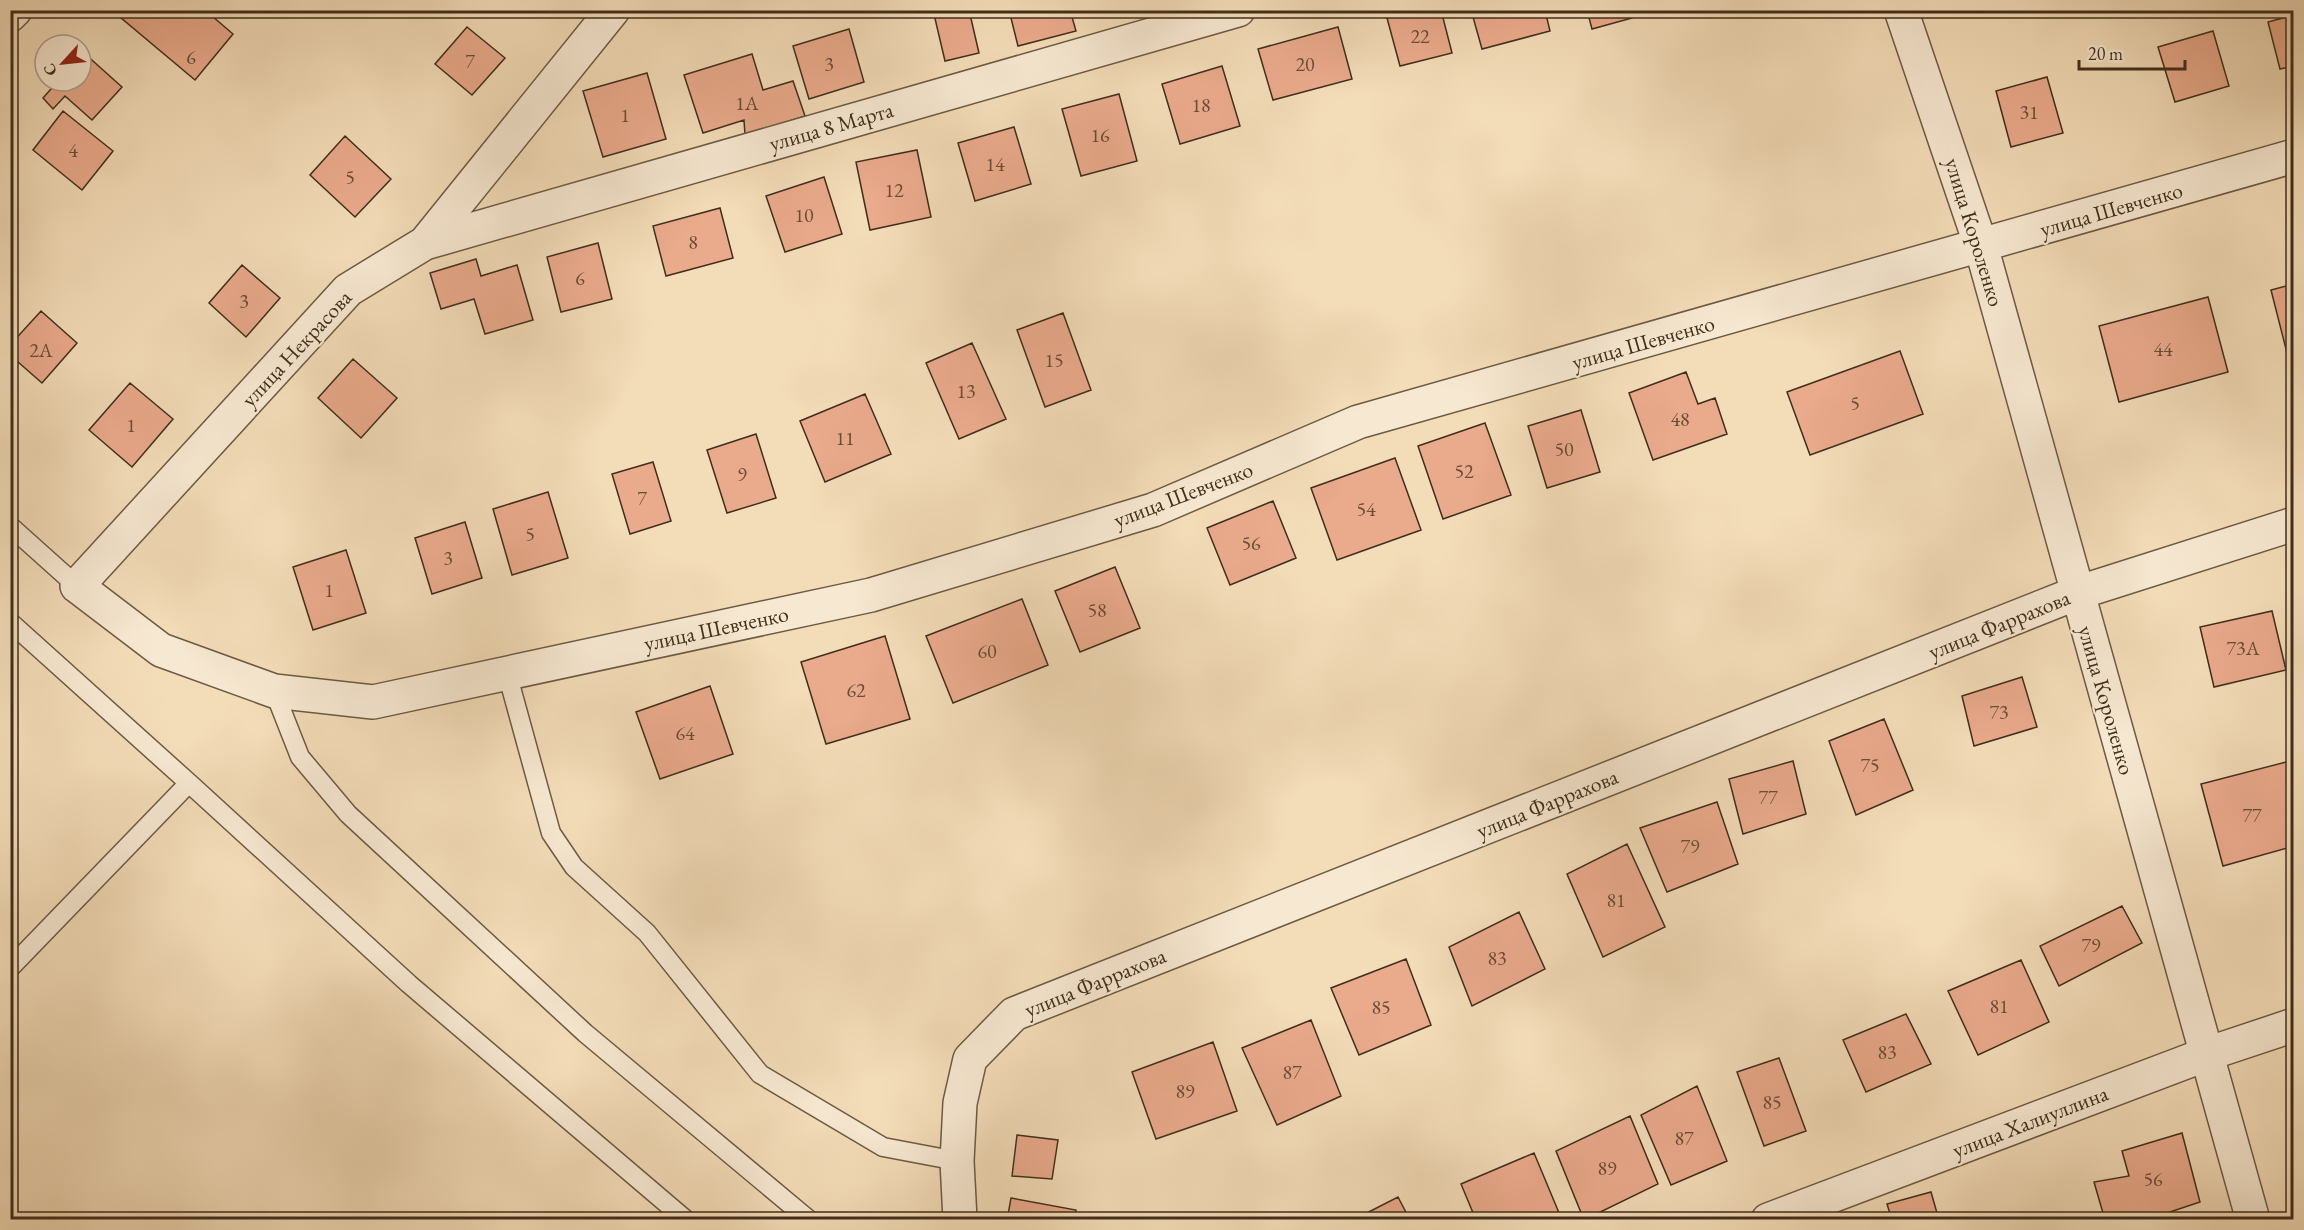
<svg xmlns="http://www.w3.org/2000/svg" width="2304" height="1230" font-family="'EB Garamond',serif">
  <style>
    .building { fill: #eaaa8c; stroke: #402e1b; stroke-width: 1.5 }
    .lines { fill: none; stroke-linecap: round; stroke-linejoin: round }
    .service-casing { stroke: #6d5a42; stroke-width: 21 }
    .minor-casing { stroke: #6d5a42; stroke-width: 36 }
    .tertiary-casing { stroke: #6d5a42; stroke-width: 36 }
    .service { stroke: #f7e8d1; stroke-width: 18 }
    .minor { stroke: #f7e8d1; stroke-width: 33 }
    .tertiary { stroke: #f7e8d1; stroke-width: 33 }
    .labels { text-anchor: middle; stroke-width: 4.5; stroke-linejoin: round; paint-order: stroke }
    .number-label { font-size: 20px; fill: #6a4d37 }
    .street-label { font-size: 22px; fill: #402e1b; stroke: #f7e8d1 }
  </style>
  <rect width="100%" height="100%" fill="#f3dcb8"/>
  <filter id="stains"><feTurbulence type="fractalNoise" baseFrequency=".00333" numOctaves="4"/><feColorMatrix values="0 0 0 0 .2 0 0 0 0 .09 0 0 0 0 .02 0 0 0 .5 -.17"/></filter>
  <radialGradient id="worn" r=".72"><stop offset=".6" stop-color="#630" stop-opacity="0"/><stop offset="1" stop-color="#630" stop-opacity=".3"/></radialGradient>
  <path class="building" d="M125,10H205L233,34L195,80L120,17Z
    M933,10H969L979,53L945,61Z
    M1009,10H1070L1076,31L1018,46Z
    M1419,10H1441L1452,53L1400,66L1387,18Z
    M1471,10H1545L1550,31L1482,49Z
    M1587,10H1630L1632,18L1592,29Z
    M2294,15V66L2280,69L2268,22Z
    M467,27L505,58L472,95L435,64Z
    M1338,27L1352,79L1273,100L1258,49Z
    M849,29L864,82L809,99L793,46Z
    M2213,31L2229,86L2175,102L2158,47Z
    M84,53L122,87L92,120L65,96L53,109L43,98L58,81H81V56Z
    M752,54L763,90L793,81L805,116L745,135L744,120L703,133L684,75Z
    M1222,66L1240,126L1180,144L1162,84Z
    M647,73L666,139L603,157L583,91Z
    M2047,77L2063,133L2011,147L1996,91Z
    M1119,94L1137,161L1081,176L1062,109Z
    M63,111L113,151L82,190L33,150Z
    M1014,127L1031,184L975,201L958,143Z
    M345,136L391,179L355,217L310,175Z
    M917,150L931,217L870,230L856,162Z
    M824,177L842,234L785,252L766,196Z
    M720,208L733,258L666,276L653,226Z
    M598,243L612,299L561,312L547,257Z
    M476,259L481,276L517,265L533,320L485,334L474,299L441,309L430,273Z
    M242,265L280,298L246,337L209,303Z
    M2294,284V356L2288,357L2271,290Z
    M2208,297L2228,372L2119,402L2099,326Z
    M41,311L77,343L42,383L10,355V345Z
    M1063,313L1091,390L1045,407L1017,330Z
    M972,343L1006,419L959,439L926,363Z
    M1900,351L1923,414L1810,455L1787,392Z
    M353,359L397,398L361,438L318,398Z
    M1686,372L1698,404L1715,398L1727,434L1653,460L1629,393Z
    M130,383L173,419L132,467L89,430Z
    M865,394L891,454L825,482L800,421Z
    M1581,410L1600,472L1547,488L1528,426Z
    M1485,423L1511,495L1443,519L1418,446Z
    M756,434L776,498L727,513L707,450Z
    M1395,458L1421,530L1337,560L1311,488Z
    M653,462L671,521L630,534L612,474Z
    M548,492L568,558L512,575L493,509Z
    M1273,501L1296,558L1230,585L1207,528Z
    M465,522L482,578L432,594L415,538Z
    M346,550L366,613L313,630L293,567Z
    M1115,567L1140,628L1080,652L1055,591Z
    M1022,599L1048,665L953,703L926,636Z
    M2272,611L2286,670L2214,687L2200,627Z
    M885,636L910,719L826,744L801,662Z
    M2022,677L2037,727L1974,746L1962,696Z
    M710,686L733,754L660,779L636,712Z
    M1884,719L1913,790L1856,815L1829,741Z
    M2294,760V846L2223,866L2201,784Z
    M1793,761L1806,814L1743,834L1729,779Z
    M1717,802L1738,864L1667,892L1640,828Z
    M1627,844L1665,927L1603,957L1567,874Z
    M2122,906L2142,943L2059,986L2040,946Z
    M1519,912L1545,969L1472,1006L1449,947Z
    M1406,959L1431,1025L1359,1055L1331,988Z
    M2021,960L2049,1022L1978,1055L1948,991Z
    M1906,1014L1931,1064L1866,1092L1843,1040Z
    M1311,1020L1341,1096L1277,1125L1242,1048Z
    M1213,1042L1237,1111L1156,1139L1132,1072Z
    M1779,1058L1806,1131L1764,1146L1737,1072Z
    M1697,1086L1727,1161L1671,1185L1641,1115Z
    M1630,1116L1658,1184L1584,1220L1556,1151Z
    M2182,1133L2200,1202L2146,1220H2105L2094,1182L2129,1176L2122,1151Z
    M1017,1135L1058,1140L1052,1179L1012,1176Z
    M1534,1153L1562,1220H1476L1461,1184Z
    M1931,1192L1939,1220H1892L1887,1204Z
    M1398,1197L1410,1220H1353Z
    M1011,1198L1076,1210L1075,1220H1007Z"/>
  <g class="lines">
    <defs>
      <path id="service" d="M10,526L77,586
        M10,622L189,783L10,968
        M507,673L551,833L574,867L647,933L760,1074L883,1147L957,1161
        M274,691L300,757L348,814L585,1033L809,1220
        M189,783L409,984L686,1220"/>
      <path id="minor" d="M613,10L425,243L348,290L77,586L161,650L274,691L373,702L871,595L1153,510L1358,422L2294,156
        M1901,10L1981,246L2253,1220
        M425,243L1238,10
        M960,1220L957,1161L960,1103L970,1059L1014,1014L2077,593L2294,524
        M1768,1220L2207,1054L2294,1025"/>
      <path id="tertiary" d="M10,15L15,10"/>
    </defs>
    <use href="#service" class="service-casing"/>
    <use href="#minor" class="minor-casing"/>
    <use href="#tertiary" class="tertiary-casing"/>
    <use href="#service" class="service"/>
    <use href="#minor" class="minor"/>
    <use href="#tertiary" class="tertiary"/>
  </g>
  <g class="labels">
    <g class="number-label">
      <text x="1420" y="43">22</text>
      <text x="191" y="64">6</text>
      <text x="470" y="68">7</text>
      <text x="829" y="71">3</text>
      <text x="1305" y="71">20</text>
      <text x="747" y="110">1А</text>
      <text x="1201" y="112">18</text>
      <text x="2029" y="119">31</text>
      <text x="625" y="122">1</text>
      <text x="1100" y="142">16</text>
      <text x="73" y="157">4</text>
      <text x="995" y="171">14</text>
      <text x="350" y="184">5</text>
      <text x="894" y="197">12</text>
      <text x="804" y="222">10</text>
      <text x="693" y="249">8</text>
      <text x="580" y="285">6</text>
      <text x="244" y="308">3</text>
      <text x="2163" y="356">44</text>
      <text x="41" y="357">2А</text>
      <text x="1054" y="367">15</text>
      <text x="966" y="398">13</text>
      <text x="1855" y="410">5</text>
      <text x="1680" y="426">48</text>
      <text x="131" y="432">1</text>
      <text x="845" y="445">11</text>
      <text x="1564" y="456">50</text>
      <text x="1464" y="478">52</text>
      <text x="742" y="481">9</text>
      <text x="642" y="505">7</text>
      <text x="1366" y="516">54</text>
      <text x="530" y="541">5</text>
      <text x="1251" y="550">56</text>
      <text x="448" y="565">3</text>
      <text x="329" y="597">1</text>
      <text x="1097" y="617">58</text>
      <text x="2243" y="655">73А</text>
      <text x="987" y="658">60</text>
      <text x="856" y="697">62</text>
      <text x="1999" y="719">73</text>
      <text x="685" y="740">64</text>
      <text x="1870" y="772">75</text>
      <text x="1768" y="804">77</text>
      <text x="2252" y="822">77</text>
      <text x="1690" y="853">79</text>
      <text x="1616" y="907">81</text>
      <text x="2091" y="952">79</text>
      <text x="1497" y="965">83</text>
      <text x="1999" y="1013">81</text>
      <text x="1381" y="1014">85</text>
      <text x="1887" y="1059">83</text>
      <text x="1292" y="1079">87</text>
      <text x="1185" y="1098">89</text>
      <text x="1772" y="1109">85</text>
      <text x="1684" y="1145">87</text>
      <text x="1607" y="1175">89</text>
      <text x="2153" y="1186">56</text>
    </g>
    <g class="street-label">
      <text transform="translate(831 126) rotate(-16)" y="8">улица 8 Марта</text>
      <text transform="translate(2111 209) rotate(-16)" y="8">улица Шевченко</text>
      <text transform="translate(1975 232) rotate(73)" y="8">улица Короленко</text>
      <text transform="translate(1643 342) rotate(-16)" y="8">улица Шевченко</text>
      <text transform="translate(296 348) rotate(-47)" y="8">улица Некрасова</text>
      <text transform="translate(1183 494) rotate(-21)" y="8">улица Шевченко</text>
      <text transform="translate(1999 624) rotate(-22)" y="8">улица Фаррахова</text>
      <text transform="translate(716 628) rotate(-12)" y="8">улица Шевченко</text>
      <text transform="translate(2107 700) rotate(74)" y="8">улица Короленко</text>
      <text transform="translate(1547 803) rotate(-22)" y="8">улица Фаррахова</text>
      <text transform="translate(1095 982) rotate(-22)" y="8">улица Фаррахова</text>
      <text transform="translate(2030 1121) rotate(-21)" y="8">улица Халиуллина</text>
    </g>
  </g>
  <rect width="2304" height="1230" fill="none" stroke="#f3dcb8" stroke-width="36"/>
  <rect x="12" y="12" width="2280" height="1206" fill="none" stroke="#402e1b" stroke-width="3"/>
  <rect x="18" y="18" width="2268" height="1194" fill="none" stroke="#402e1b" stroke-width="1.5"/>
  <g transform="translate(63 63) rotate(243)"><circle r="28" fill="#f7e8d1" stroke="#ae9e88" stroke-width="1.5"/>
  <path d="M0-4.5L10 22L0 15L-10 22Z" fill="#8f2418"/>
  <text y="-9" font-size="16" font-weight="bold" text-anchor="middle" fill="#402e1b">С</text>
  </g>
  <path d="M2079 60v9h106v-9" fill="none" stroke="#402e1b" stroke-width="3"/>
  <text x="2088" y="60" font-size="18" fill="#402e1b" stroke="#f7e8d1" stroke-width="4.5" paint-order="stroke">20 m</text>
  <rect width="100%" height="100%" filter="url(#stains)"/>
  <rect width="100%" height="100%" fill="url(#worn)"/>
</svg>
